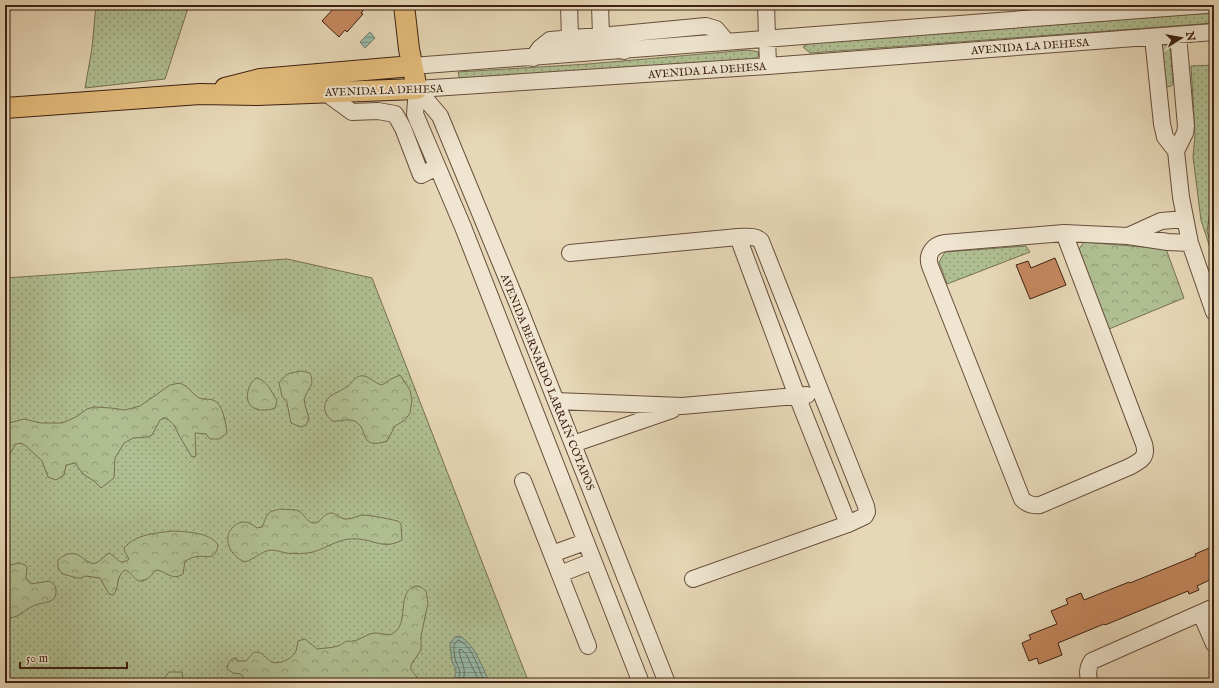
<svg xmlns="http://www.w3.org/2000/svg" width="1219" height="688" font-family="'IM FELL English',serif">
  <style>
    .grass { fill: url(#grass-dots); stroke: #767052 }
    .forest { fill: url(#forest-crowns); stroke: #767052 }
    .water { fill: url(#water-rules); stroke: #737d6c }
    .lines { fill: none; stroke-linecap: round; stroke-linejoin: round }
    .shore { stroke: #6a6e5d; stroke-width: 1 }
    .building { fill: #c68960; stroke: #3d2112 }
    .minor-casing { stroke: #674e3b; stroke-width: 18 }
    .major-casing { stroke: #3d2112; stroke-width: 22 }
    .minor { stroke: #efe5d0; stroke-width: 16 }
    .major { stroke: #e3bc7b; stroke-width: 20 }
    .labels { text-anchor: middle; stroke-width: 4; stroke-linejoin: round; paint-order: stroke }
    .street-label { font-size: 11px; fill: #3d2112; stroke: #efe5d0 }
  </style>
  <defs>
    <pattern id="grass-dots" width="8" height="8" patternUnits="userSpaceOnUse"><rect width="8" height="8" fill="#b0bf92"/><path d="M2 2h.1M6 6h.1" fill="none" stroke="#909b76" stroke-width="1.8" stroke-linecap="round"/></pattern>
    <pattern id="forest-crowns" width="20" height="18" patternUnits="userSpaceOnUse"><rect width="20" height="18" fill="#b0bf92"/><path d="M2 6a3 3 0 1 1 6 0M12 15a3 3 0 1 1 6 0" fill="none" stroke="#909b76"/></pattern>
    <pattern id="water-rules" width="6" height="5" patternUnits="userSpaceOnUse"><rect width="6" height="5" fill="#97baa8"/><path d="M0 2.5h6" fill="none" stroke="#7c9787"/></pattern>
  </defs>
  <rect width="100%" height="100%" fill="#e6d7b6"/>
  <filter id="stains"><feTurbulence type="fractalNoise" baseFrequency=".005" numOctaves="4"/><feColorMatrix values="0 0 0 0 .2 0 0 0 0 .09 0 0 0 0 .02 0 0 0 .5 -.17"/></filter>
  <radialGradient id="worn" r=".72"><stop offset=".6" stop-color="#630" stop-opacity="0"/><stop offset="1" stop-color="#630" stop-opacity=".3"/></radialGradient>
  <path class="grass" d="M96,5H189L165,79L85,88L92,48Z
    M1214,12V23L810,53L803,47L810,42Z
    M1160,44H1170L1173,84L1171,86L1166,87L1163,84Z
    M748,50L759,52L758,57L751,60L460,80L458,72L588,64Z
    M1214,65V197L1212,199L1207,231L1214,253V260L1201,220L1193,157L1195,135L1191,66Z
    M1026,246L1030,252L947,284L939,262L945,252Z
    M287,259L372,278L529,683H5V278Z"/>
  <path class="forest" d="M1084,242L1166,249L1184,298L1109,329L1079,249Z
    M302,371L310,373C315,386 309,386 305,397C303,403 308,413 309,419L306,425L301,427L291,423L287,403L282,396L279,383C288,372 289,373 302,371Z
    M400,375L410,390L412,400L410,413L405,420L395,426L387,441C357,451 370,427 354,421C347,418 339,422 332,421C329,418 326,415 325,411C322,395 339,393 348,386C352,383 355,377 360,376C368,374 375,384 382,385L391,379Z
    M256,378C266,379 272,392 277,401L275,408C261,413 244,410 248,391C249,386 251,382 256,378Z
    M179,383C189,386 191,393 199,398C204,400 210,398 215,401C223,405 226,424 227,433L219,439H210L206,434L195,433L196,456L192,457C188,450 184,444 180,437C175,428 175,423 165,418L160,420L152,435L148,437L133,438L124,443L115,458L114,478L101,488L94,481L83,474L75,463L66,465L64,475L56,480L48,477L42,461L26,446L21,443L16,444L9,455L5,471V424L24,419L41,423H62L76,417L87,409L94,407L111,408L125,410L140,406L170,385Z
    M281,509C287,510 294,509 299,511C304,514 307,522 313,523C321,524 323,513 331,513C337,513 341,520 347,519C352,519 357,516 362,515C371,515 389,519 398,521L401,524L402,540C384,550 375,540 358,539C341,537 329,547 313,552C305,554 294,554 286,553C281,552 276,550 270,550C261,552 254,559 245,562C230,556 221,538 234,526C239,522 243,521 249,523C252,524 254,526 257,528L262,527C268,514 265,512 281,509Z
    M173,531C187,532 210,532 218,545C215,563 206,554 195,557C192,557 188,560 185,561L183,574C172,581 167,572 157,570C153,573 151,576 147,579C134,586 134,572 125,570C114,578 121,586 113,595L109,594L100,578L85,576L81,578H77L63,574L60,571L58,568V560C79,542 84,567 96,563C101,561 104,556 109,553C117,557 119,567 129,559L125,552L124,548C136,534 156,533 173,531Z
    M20,563L25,565L27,567L26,578L31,584L49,581C53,583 56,585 56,590C57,605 42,601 33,606C22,611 19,619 5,618V568L10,565Z
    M416,586L421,587L426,591L428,603L421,636V650L411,665V670L422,683H382L380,678L373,680L370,683H247L241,674L233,673L227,669C228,663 230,659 236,658L238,661H246L254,652C266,652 264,659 272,662C279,665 291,659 295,653C297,650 297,645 298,641L305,639L317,649C324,648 332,648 338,646C341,645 344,642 347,641C349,641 351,642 353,641C361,640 367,633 376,633C384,633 389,638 396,631C408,621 397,590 416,586Z
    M169,672H182L183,680L203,681L207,683H160Z"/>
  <path class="water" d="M370,32L375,38L365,48L360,42Z
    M460,636C477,647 481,666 490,683H452L455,676L456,670L452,662L450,644L455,637Z"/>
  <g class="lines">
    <path class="shore" d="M456,683C462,672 460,672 456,662C454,657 454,650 454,645L457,641L459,640C474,648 478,669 485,683
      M462,683C468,669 461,664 459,650L461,649L466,654L480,683"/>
  </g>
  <path class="building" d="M337,5H368L361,13L363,14L347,32L345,30L339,37L322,21Z
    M1055,258L1066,285L1030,299L1016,265L1028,261L1031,268Z
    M1214,546V578L1197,586L1199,590L1189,594L1188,591L1105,625L1104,624L1058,643L1062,655L1039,664L1037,658L1029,661L1022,643L1031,639L1029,635L1057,624L1051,611L1068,604L1066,599L1081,593L1084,600L1129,582L1130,583L1196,556L1195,554Z"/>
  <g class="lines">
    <defs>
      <path id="minor" d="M569,5L570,39
        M600,5L601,36
        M766,5L768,66
        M622,34L706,26L716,29L727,42
        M1153,37L1162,124L1165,137L1176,151L1181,197L1190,243L1214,312
        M533,58L540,48L550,40L622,34L624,51
        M412,66L1206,5
        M417,89L768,66L1214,32
        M417,89L440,116L518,305L667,683
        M417,89L415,114L463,227L641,683
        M326,93L352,112L378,111L395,114L403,128L421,175L437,167
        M1176,151L1185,133L1186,126L1178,35
        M1064,233L1144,444C1148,458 1140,461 1129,467L1040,505C1033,506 1027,504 1022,499L930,266C926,254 933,245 945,243L1064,233L1128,236L1168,242L1190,243
        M1128,236L1161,221L1185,219
        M738,237L797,396L848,524
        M570,253L738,237C747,237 755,235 761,241L866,506L867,512L865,516L848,524L693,579
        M556,401L682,406L807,395
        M573,444L672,410
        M523,481L588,646
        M552,554L585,542
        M560,574L593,561
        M1201,614L1214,644
        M1090,683C1087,675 1087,668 1092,661L1214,607"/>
      <path id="major" d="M225,88L260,79L412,66
        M5,108L200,94L257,95L417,89L409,49L404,5"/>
    </defs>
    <use href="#minor" class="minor-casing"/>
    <use href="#major" class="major-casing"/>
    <use href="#minor" class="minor"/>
    <use href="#major" class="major"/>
  </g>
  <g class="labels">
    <g class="street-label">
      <text transform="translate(1030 46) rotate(-4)" y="4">AVENIDA LA DEHESA</text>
      <text transform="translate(707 70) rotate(-4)" y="4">AVENIDA LA DEHESA</text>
      <text transform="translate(384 90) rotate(-2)" y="4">AVENIDA LA DEHESA</text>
      <text transform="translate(548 382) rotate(68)" y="4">AVENIDA BERNARDO LARRAÍN COTAPOS</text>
    </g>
  </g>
  <rect width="1219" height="688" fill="none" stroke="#e6d7b6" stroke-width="20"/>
  <rect x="6" y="6" width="1207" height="676" fill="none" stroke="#3d2112" stroke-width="2"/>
  <rect x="10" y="10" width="1199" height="668" fill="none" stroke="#3d2112"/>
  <g transform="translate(1181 38) rotate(79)" stroke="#efe5d0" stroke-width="3" paint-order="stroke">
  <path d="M0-3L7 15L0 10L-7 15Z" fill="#3d2112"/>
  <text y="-6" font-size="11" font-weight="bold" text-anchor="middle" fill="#3d2112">N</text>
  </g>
  <path d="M20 662v6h107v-6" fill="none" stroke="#3d2112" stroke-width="2"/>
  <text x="26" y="662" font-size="12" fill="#3d2112" stroke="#efe5d0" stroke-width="3" paint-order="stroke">50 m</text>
  <rect width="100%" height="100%" filter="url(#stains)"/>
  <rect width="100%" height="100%" fill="url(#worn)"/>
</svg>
